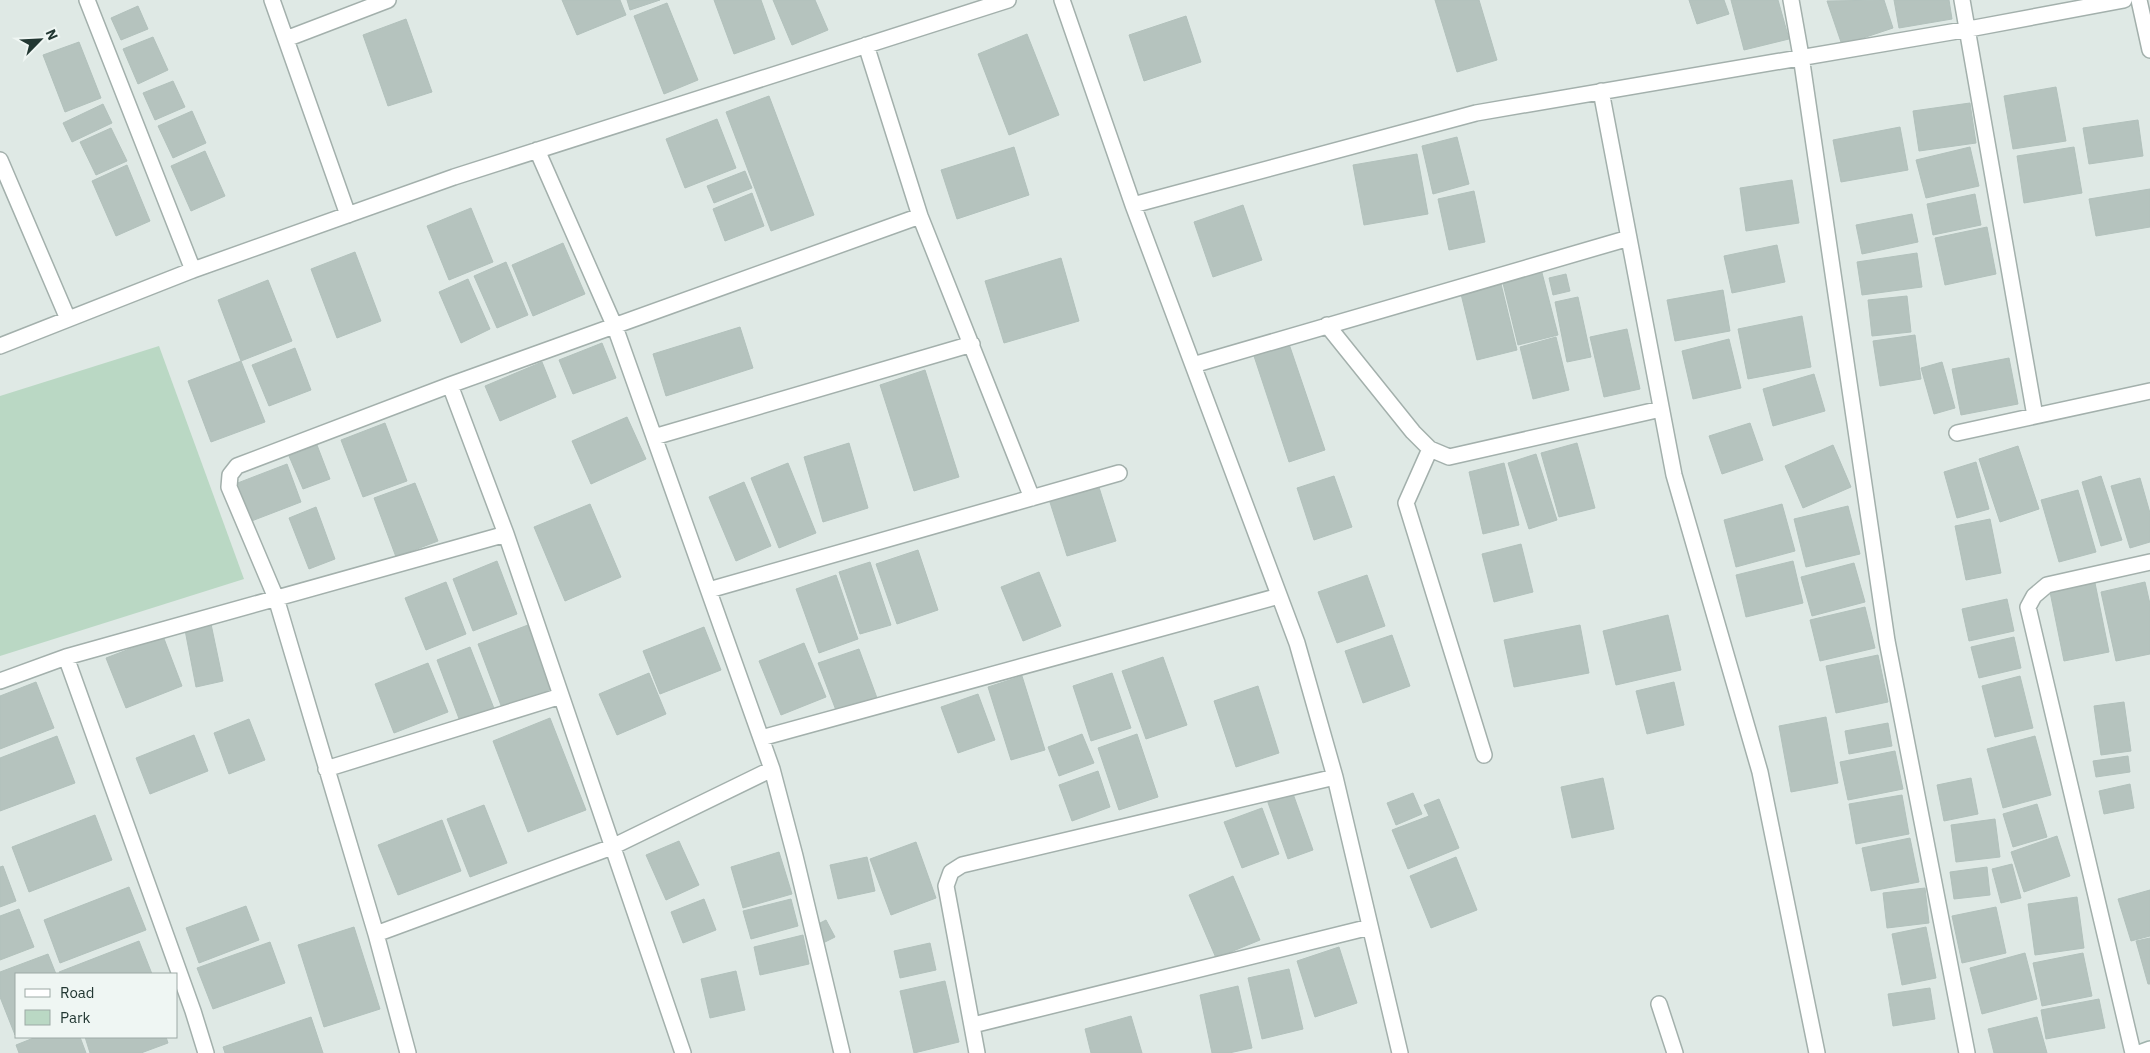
<svg xmlns="http://www.w3.org/2000/svg" width="2150" height="1053" font-family="'IBM Plex Sans',sans-serif">
  <style>
    .green { fill: #bad8c4 }
    .building { fill: #b5c3be; stroke: #b2c1bc }
    .lines { fill: none; stroke-linecap: round; stroke-linejoin: round }
    .street-casing { stroke: #a3b0ac; stroke-width: 18 }
    .secondary-casing { stroke: #a0b3ad; stroke-width: 18 }
    .street { stroke: #fff; stroke-width: 15 }
    .secondary { stroke: #fff; stroke-width: 15 }
  </style>
  <rect width="100%" height="100%" fill="#dfe9e5"/>
  <path class="green" d="M159,346L244,579L0,656V396Z"/>
  <path class="building" d="M562,0H620L626,15L577,35Z
    M627,0H660L630,10Z
    M714,0H761L775,39L734,54Z
    M773,0H815L828,30L792,45Z
    M1435,0H1479L1497,60L1457,72Z
    M1689,0H1724L1729,14L1697,24Z
    M1731,0H1778L1789,39L1744,50Z
    M1884,0L1893,28L1842,45L1827,1Z
    M1894,0H1949L1952,19L1899,28Z
    M667,3L698,80L664,94L634,16Z
    M138,6L148,29L121,40L111,18Z
    M1186,16L1201,62L1144,81L1129,35Z
    M406,19L432,92L388,106L363,35Z
    M1027,34L1059,115L1009,135L978,54Z
    M153,37L168,70L138,84L123,49Z
    M79,42L101,98L65,112L43,55Z
    M173,81L185,107L155,120L143,93Z
    M2056,87L2066,141L2013,149L2004,96Z
    M769,96L814,215L771,231L726,112Z
    M1970,103L1976,143L1919,151L1913,111Z
    M103,104L112,123L72,142L63,123Z
    M192,111L206,143L173,158L158,126Z
    M717,119L736,168L685,188L666,139Z
    M2138,120L2143,156L2089,164L2083,128Z
    M1900,127L1908,170L1841,182L1833,140Z
    M111,128L127,161L96,175L80,142Z
    M1457,137L1469,184L1433,194L1422,146Z
    M1014,147L1029,195L957,219L941,170Z
    M1970,147L1979,186L1926,198L1916,160Z
    M2074,147L2082,193L2024,203L2017,156Z
    M205,151L225,196L191,211L171,166Z
    M1417,154L1428,214L1364,225L1353,165Z
    M127,165L150,221L116,236L92,181Z
    M745,171L752,188L714,203L707,186Z
    M1792,180L1799,223L1746,231L1740,188Z
    M2150,189V227L2096,236L2089,199Z
    M1474,191L1485,242L1449,250L1438,199Z
    M752,193L764,226L725,241L713,209Z
    M1975,194L1981,225L1933,235L1927,204Z
    M1243,205L1262,260L1213,277L1194,222Z
    M471,208L493,262L449,280L427,226Z
    M1912,214L1918,242L1862,254L1856,225Z
    M1987,227L1996,274L1945,285L1935,238Z
    M563,243L585,294L533,316L512,265Z
    M1777,245L1785,282L1732,293L1724,256Z
    M355,252L381,321L337,338L311,269Z
    M1917,253L1922,287L1862,295L1857,262Z
    M1061,258L1079,321L1004,343L985,281Z
    M506,262L528,315L497,328L474,276Z
    M1540,265L1558,335L1518,345L1501,275Z
    M1566,274L1570,291L1553,295L1549,278Z
    M468,279L490,329L461,343L439,292Z
    M268,280L292,341L241,361L218,300Z
    M1501,284L1517,350L1477,360L1461,294Z
    M1723,290L1730,331L1675,341L1667,300Z
    M1907,296L1911,332L1872,336L1868,300Z
    M1578,297L1591,357L1567,362L1555,302Z
    M1802,316L1811,367L1748,379L1738,329Z
    M740,327L753,368L666,396L653,354Z
    M1627,329L1640,389L1604,397L1590,337Z
    M1915,335L1921,379L1880,386L1873,341Z
    M1556,337L1569,390L1533,399L1520,347Z
    M1287,338L1325,450L1289,462L1252,350Z
    M1729,339L1741,388L1693,399L1682,351Z
    M602,343L616,378L573,394L559,360Z
    M295,348L311,390L269,406L252,365Z
    M2009,358L2018,404L1961,415L1952,369Z
    M241,361L265,422L211,442L188,381Z
    M542,362L556,397L500,421L485,386Z
    M1942,362L1955,408L1934,414L1921,368Z
    M925,370L959,477L914,491L880,385Z
    M1814,374L1825,411L1773,426L1763,389Z
    M627,417L646,459L591,484L572,441Z
    M385,423L407,481L363,497L341,440Z
    M1750,423L1763,460L1722,474L1709,436Z
    M849,443L868,508L823,522L804,457Z
    M1577,443L1595,508L1559,517L1541,453Z
    M317,445L330,479L303,489L289,456Z
    M1833,445L1851,487L1803,508L1785,466Z
    M2018,446L2039,509L2000,522L1979,459Z
    M1536,454L1557,520L1529,529L1508,463Z
    M1976,462L1989,509L1957,518L1944,472Z
    M788,463L816,533L779,548L751,478Z
    M1504,463L1519,525L1483,534L1469,472Z
    M287,464L301,502L249,522L235,484Z
    M1334,476L1352,527L1314,540L1297,488Z
    M2101,476L2122,540L2101,546L2082,482Z
    M2140,478L2150,513V542L2130,548L2111,486Z
    M1097,481L1116,541L1067,556L1048,496Z
    M744,482L771,546L736,561L709,497Z
    M415,483L438,541L396,557L374,498Z
    M2078,490L2096,552L2059,562L2041,500Z
    M590,504L621,577L565,601L534,527Z
    M1782,504L1795,551L1736,567L1724,520Z
    M1848,506L1860,554L1806,567L1794,519Z
    M316,507L335,559L309,569L289,518Z
    M1990,519L2001,573L1966,580L1955,526Z
    M1521,544L1533,592L1494,602L1482,554Z
    M918,550L938,610L897,624L876,564Z
    M497,561L517,614L473,631L453,579Z
    M1793,561L1803,603L1746,617L1736,575Z
    M870,562L891,625L860,634L839,572Z
    M1854,563L1865,602L1812,616L1801,577Z
    M1039,572L1061,626L1023,641L1001,587Z
    M836,575L858,639L819,653L796,589Z
    M1367,575L1385,626L1337,643L1318,592Z
    M446,582L466,634L426,650L405,598Z
    M2145,582L2150,604V654L2116,661L2101,592Z
    M2095,583L2109,652L2064,661L2050,592Z
    M2007,599L2014,631L1969,641L1962,609Z
    M1865,607L1875,648L1820,661L1810,620Z
    M1668,615L1681,670L1616,685L1603,631Z
    M211,624L223,681L196,687L185,630Z
    M528,625L553,689L502,708L478,644Z
    M1580,625L1589,673L1514,687L1504,640Z
    M704,627L721,670L660,694L643,651Z
    M1392,635L1410,686L1363,703L1345,651Z
    M163,636L182,686L126,708L106,658Z
    M2014,637L2021,668L1979,678L1971,647Z
    M804,643L826,697L781,715L759,661Z
    M470,647L495,711L461,724L437,660Z
    M859,649L877,698L837,713L818,663Z
    M1878,655L1888,702L1836,713L1826,666Z
    M1163,657L1187,725L1146,739L1122,671Z
    M428,663L448,712L394,733L375,684Z
    M649,673L666,714L617,735L599,694Z
    M1112,673L1131,728L1091,741L1073,686Z
    M1022,676L1045,750L1011,760L988,687Z
    M2020,676L2033,728L1995,737L1982,686Z
    M36,682L54,728L0,749V696Z
    M1674,682L1684,725L1647,734L1636,691Z
    M1258,686L1279,753L1236,767L1214,701Z
    M978,694L995,740L958,753L941,707Z
    M2124,702L2131,751L2101,755L2094,706Z
    M1826,717L1838,783L1791,792L1779,726Z
    M550,718L586,810L528,832L493,741Z
    M249,719L265,760L229,774L214,733Z
    M1888,723L1892,746L1849,754L1845,731Z
    M1082,734L1094,763L1059,776L1048,747Z
    M1137,734L1158,797L1119,810L1098,748Z
    M194,735L208,771L150,794L136,758Z
    M57,736L75,783L0,811V758Z
    M2035,736L2051,795L2003,808L1987,749Z
    M1895,751L1903,789L1848,800L1840,762Z
    M2128,756L2130,772L2096,777L2093,761Z
    M1098,771L1110,807L1072,821L1059,785Z
    M1603,778L1614,829L1572,838L1561,787Z
    M1971,778L1978,814L1944,821L1937,785Z
    M2130,784L2134,808L2104,814L2099,791Z
    M1291,788L1313,850L1288,859L1266,797Z
    M1413,793L1422,814L1396,825L1387,803Z
    M1902,795L1909,834L1856,844L1849,804Z
    M1439,799L1459,848L1408,869L1392,830L1429,816L1424,805Z
    M2037,804L2047,837L2013,847L2003,814Z
    M484,805L507,863L470,877L447,819Z
    M1262,808L1279,854L1242,868L1224,822Z
    M95,815L112,860L29,892L12,847Z
    M1995,819L2000,857L1956,862L1951,825Z
    M442,820L461,871L398,895L378,845Z
    M2057,836L2070,876L2024,892L2011,852Z
    M1910,838L1919,882L1871,891L1862,848Z
    M679,841L699,885L666,900L646,855Z
    M916,842L936,898L891,915L870,859Z
    M779,852L792,894L743,908L731,867Z
    M867,857L875,891L838,899L830,865Z
    M1456,857L1477,910L1431,928L1410,876Z
    M2012,864L2021,898L2001,903L1992,869Z
    M3,866L16,901L0,907V867Z
    M1987,867L1990,895L1954,899L1950,872Z
    M1233,876L1260,940L1216,958L1189,895Z
    M129,887L146,930L60,963L44,920Z
    M1925,888L1929,923L1887,928L1883,893Z
    M2150,890V936L2131,941L2118,899Z
    M2077,897L2084,948L2035,955L2028,904Z
    M704,899L716,930L683,943L671,912Z
    M791,899L798,926L751,939L743,911Z
    M246,906L259,940L199,963L186,928Z
    M1996,907L2006,953L1962,963L1952,916Z
    M19,909L34,947L0,960V916Z
    M826,920L835,937L823,943L814,926Z
    M354,927L380,1009L324,1027L298,945Z
    M1926,927L1936,978L1902,985L1892,934Z
    M803,935L809,964L760,975L754,947Z
    M2150,938V984H2148L2136,941Z
    M139,941L152,974H60L59,972Z
    M270,942L285,983L213,1009L197,968Z
    M930,943L936,970L900,978L894,951Z
    M1339,947L1357,1003L1315,1017L1297,961Z
    M2025,953L2037,999L1982,1014L1970,968Z
    M2083,953L2092,996L2042,1006L2033,963Z
    M48,954L56,974H16L15,1035L0,997V972Z
    M1289,969L1303,1029L1262,1039L1248,978Z
    M736,971L745,1010L710,1018L701,979Z
    M945,981L959,1042L914,1053L900,991Z
    M1238,986L1252,1048L1229,1053H1212L1200,995Z
    M1930,988L1935,1019L1893,1026L1888,994Z
    M2099,999L2105,1028L2046,1039L2041,1010Z
    M1131,1016L1142,1053H1091L1085,1029Z
    M311,1017L323,1053H225L223,1047Z
    M2037,1017L2047,1053H1994L1988,1029Z
    M36,1037H80L86,1053H19L16,1045Z
    M85,1037H166L168,1043L141,1053H90Z"/>
  <g class="lines">
    <defs>
      <path id="street" d="M87,0L193,270
        M272,0L348,215
        M1062,0L1133,205L1297,643L1335,777L1400,1053
        M1791,0L1801,56L1887,641L1967,1053
        M1962,0L2035,416
        M2139,0L2150,50
        M286,39L388,0
        M866,45L920,216L1032,498
        M1601,91L1674,475L1760,772L1817,1053
        M537,150L615,327L772,769L795,856L842,1053
        M0,160L68,319
        M1133,205L1476,113L1969,29L2124,0
        M1327,325L1413,432L1430,449L1449,457L1661,409
        M0,346L193,270L454,177L1008,0
        M1193,365L1629,238
        M450,385L506,534L683,1053
        M1957,433L2150,391
        M654,437L972,344
        M1430,449L1406,503L1484,755
        M709,590L1119,473
        M66,657L193,1011L206,1053
        M0,681L66,657L506,534
        M761,738L1279,596
        M326,769L561,696
        M376,934L612,847L772,769
        M1659,1004L1675,1053
        M973,1025L1370,927
        M408,1053L376,934L276,598L229,487L230,475L237,466L450,385L920,216
        M977,1053L946,886L951,872L962,865L1335,777
        M2133,1053L2028,607L2034,596L2047,585L2150,562"/>
      <path id="secondary" d="M2139,1053L2150,1049"/>
    </defs>
    <use href="#street" class="street-casing"/>
    <use href="#secondary" class="secondary-casing"/>
    <use href="#street" class="street"/>
    <use href="#secondary" class="secondary"/>
  </g>
  <rect x="15" y="973" width="162" height="65" fill="#eff6f3" stroke="#9daaa6"/>
  <rect x="25" y="989" width="25" height="8" fill="#ffffff" stroke="#9daaa6"/>
  <text x="60" y="998" font-size="15" fill="#223732">Road</text>
  <rect x="25" y="1010" width="25" height="15" fill="#bad8c4" stroke="#9daaa6"/>
  <text x="60" y="1023" font-size="15" fill="#223732">Park</text>
  <g transform="translate(40 40) rotate(66)" stroke="#eff6f3" stroke-width="4" paint-order="stroke">
  <path d="M0-4L9 19L0 12L-9 19Z" fill="#223732"/>
  <text y="-8" font-size="14" font-weight="bold" text-anchor="middle" fill="#223732">N</text>
  </g>
</svg>
